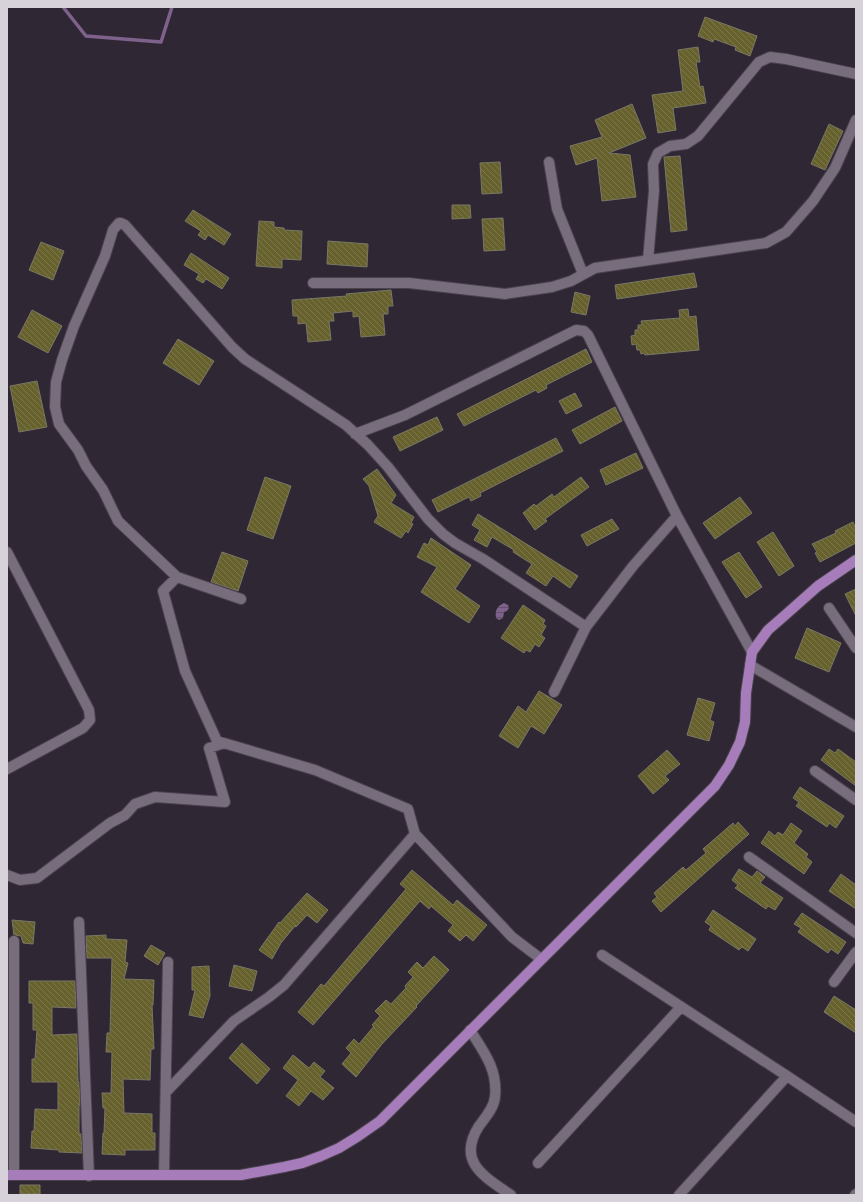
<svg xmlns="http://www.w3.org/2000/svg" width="863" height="1202" font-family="Roboto,sans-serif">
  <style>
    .water { fill: url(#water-rules) }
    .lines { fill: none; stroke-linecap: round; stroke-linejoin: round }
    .stream { stroke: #7e628c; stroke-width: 3.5 }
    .building { fill: url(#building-back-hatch); stroke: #797765 }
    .minor-casing { stroke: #4a424d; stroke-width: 12 }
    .major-casing { stroke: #4a424d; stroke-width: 12 }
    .minor { stroke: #776d7d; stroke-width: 10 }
    .major { stroke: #a67dba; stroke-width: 10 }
  </style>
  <defs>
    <pattern id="water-rules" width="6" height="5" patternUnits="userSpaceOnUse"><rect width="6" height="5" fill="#7e628c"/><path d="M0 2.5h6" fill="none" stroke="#62526a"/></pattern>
    <pattern id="building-back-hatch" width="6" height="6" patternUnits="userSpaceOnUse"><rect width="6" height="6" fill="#67622d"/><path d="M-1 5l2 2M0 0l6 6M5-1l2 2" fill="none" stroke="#7c774b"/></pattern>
  </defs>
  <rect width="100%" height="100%" fill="#302735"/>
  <path class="water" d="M504,603L508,605L509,608L507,611L504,612L503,618L499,620L496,618C495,610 497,606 504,603Z"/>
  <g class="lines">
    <path class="stream" d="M63,7L86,36L161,42L172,7"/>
  </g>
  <path class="building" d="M705,17L757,36L750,56L735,50L736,47L714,39L713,42L698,36Z
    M698,47L700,62H696L700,87L703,86L706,103L673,108L676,130L658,133L652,95L683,91L678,50Z
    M632,104L646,138L609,153L630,155L636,197L602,201L597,158L576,165L570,146L602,137L595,120Z
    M829,124L843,131L825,170L811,164Z
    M680,156L687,230L671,232L664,157Z
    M500,162L502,193L482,194L480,163Z
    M452,205H470L471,218L452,219Z
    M193,210L231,234L224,245L208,235L205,240L198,235L201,231L185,221Z
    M503,218L505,250L484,251L482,219Z
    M259,221L274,222V227L284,228V230L302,231L301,260L282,259V268L256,266Z
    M328,241L368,244L367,267L327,264Z
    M41,242L64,251L53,280L29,270Z
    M191,253L229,278L222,289L206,279L203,283L196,279L199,274L184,265Z
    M694,273L697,287L617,299L615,285Z
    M391,290L393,306H388V314H383L385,335L361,337L359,316L353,317V311L333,313L334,321H329L331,340L308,342L306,323L298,324V316H293L292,300L347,296L346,294Z
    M575,292L590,296L586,315L571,312Z
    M688,309L689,317L696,316L699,350L645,355L644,353L641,354L640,350H637L636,344L632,345L631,336L635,335V330H638V325H642L641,321L680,318L679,310Z
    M32,310L62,326L48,353L18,337Z
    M178,339L214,361L199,385L163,363Z
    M586,349L592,362L546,385L547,388L538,393L536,390L464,426L457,414Z
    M37,381L47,427L19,432L10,386Z
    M575,393L582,406L566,414L559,401Z
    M615,407L622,421L580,444L572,430Z
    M437,417L443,430L400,451L393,437Z
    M556,438L563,451L480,493L481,496L471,501L469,497L438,512L432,500Z
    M636,453L643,468L606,485L600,470Z
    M377,469L396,495L391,503L414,517L411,523L413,524L408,533L406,531L401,538L374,522L378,516L369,486L363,479Z
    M265,477L291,486L273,539L247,530Z
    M581,477L589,487L545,519L547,521L535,530L523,513L534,504L536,506L552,494L554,497Z
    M740,497L752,513L715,539L703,523Z
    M478,514L578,576L570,588L553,576L546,586L526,573L532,564L513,552L514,550L492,537L487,547L474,540L480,530L472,525Z
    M612,519L619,529L587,546L581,535Z
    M853,522L856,529V543L820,562L815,553L817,552L812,544L836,533L835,531Z
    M773,532L794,566L779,576L757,542Z
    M431,538L471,565L455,589L480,606L469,623L421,592L437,567L417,557L424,543L428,545Z
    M222,552L248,561L238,591L211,582Z
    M739,552L762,587L746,598L722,562Z
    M856,589V616L845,594Z
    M523,605L545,620L543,624L546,626L541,635L545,638L539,647L535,644L530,652L526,650L524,653L501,638Z
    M807,628L841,643L829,672L795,658Z
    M539,691L562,705L544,734L531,726L518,748L499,736L518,706L526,712Z
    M698,698L715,703L710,720L714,722L709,741L687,735Z
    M829,749L835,753L838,749L856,762V786L821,760Z
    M667,750L680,764L665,776L669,780L653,794L638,776Z
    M800,787L844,816L836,828L829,823L827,827L796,806L799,802L793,798Z
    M738,822L749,834L661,912L652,901L657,897L654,893L683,867L686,870L706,853L703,849L733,823L735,826Z
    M791,823L802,831L794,843L808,854L806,857L812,862L804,874L761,843L769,831L775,836L778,832L783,835Z
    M739,869L752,877L757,871L765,877L760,883L783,898L775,910L768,906L766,909L735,888L738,885L732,880Z
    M412,870L453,905L457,900L487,925L473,941L466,935L460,941L448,931L453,925L431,906L429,909L420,901L313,1025L298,1012L321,984L324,986L406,889L400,884Z
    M841,874L856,885V909L829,891Z
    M307,893L328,910L317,923L307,915L296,927L295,926L281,943L272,959L259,950L279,922L280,923Z
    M713,910L756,939L748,951L742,947L739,950L709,930L711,926L705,922Z
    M802,913L846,942L838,954L831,949L828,953L798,932L801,928L794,924Z
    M12,920L35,922L33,944L23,943L21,936L14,935Z
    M106,935V939L127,940L125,962L128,963L124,979L154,980L153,1005H152L154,1049H151L150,1080L123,1079L124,1113L152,1114V1133H155V1150H125V1155L102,1154L103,1133H104L105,1108H103L102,1093H111L112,1052H106L107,1033H110L112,958H87L86,936Z
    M151,945L165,953L158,965L144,956Z
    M434,956L449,970L416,1006L417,1007L382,1044L356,1077L342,1064L351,1053L346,1048L354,1039L359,1044L374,1026L372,1025L380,1016L375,1011L386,1000L391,1004L406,988L405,986L413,977L408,972L417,962L423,968Z
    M234,965L257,971L252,991L229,986Z
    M209,966L210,996L203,1018L189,1015L195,990H192V967Z
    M29,981H75L76,1008L52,1007V1035L77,1034L78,1082H79L80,1105H79V1134H81L82,1153L59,1152V1150L31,1148L32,1131H34L35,1109L58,1110V1082H32V1059H35L37,1030H33V1003H29Z
    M834,996L856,1010V1033L824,1012Z
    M242,1043L270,1069L257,1084L229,1058Z
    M293,1055L309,1068L314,1062L325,1071L320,1077L334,1088L323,1100L311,1091L299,1106L286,1096L298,1080L283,1068Z
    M20,1185H40V1194H20Z"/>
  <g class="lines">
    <defs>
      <path id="minor" d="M549,162L557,209L583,274
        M648,260L654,191L653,164L658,153L670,146L686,144L698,136L759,62L770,57L786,59L856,74
        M313,283H409L505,294L552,287L571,281L595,268L766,243L786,232L813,201L835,168L856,120
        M355,434L405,415L576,330L584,331L588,335L677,516L752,652
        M7,552L89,710L90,720L83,728L7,769
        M177,577L118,521L103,490L86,466L78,450L59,424L55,407L56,382L62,360L74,326L105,256L113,230L119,223H121L125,225L232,347L245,359L346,425L368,445L388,467L428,519L443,534L455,543L483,559L586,627
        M241,599L177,577L163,591L185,671L217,741L315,770L408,809L415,834L512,937L541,959
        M829,608L856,648
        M750,665L856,727
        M554,692L586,627L633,566L677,516
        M815,771L856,800
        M749,857L856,933
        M7,875L20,880L37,878L110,823L125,815L135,804L155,797L225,802L209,748L224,743
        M79,922L89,1176
        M14,941V1175
        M602,955L787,1076L856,1122
        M834,982L856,952
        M470,1030C484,1052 498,1070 495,1097C494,1108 485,1118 479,1126C456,1162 485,1177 511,1195
        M166,1092L234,1021L269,997L284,985L415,834
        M538,1163L681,1007
        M164,1175L168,962
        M679,1195L787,1076
        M855,1195L856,1194"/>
      <path id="major" d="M7,1175H241L284,1167L302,1163L321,1156L339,1148L357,1137L380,1121L715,786L729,765L740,742L745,722L746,693L752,652L768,630L783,617L818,586L856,560"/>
    </defs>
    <use href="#minor" class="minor-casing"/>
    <use href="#major" class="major-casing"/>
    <use href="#minor" class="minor"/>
    <use href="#major" class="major"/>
  </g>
  <rect width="863" height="1202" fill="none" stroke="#d7d1da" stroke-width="16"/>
</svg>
